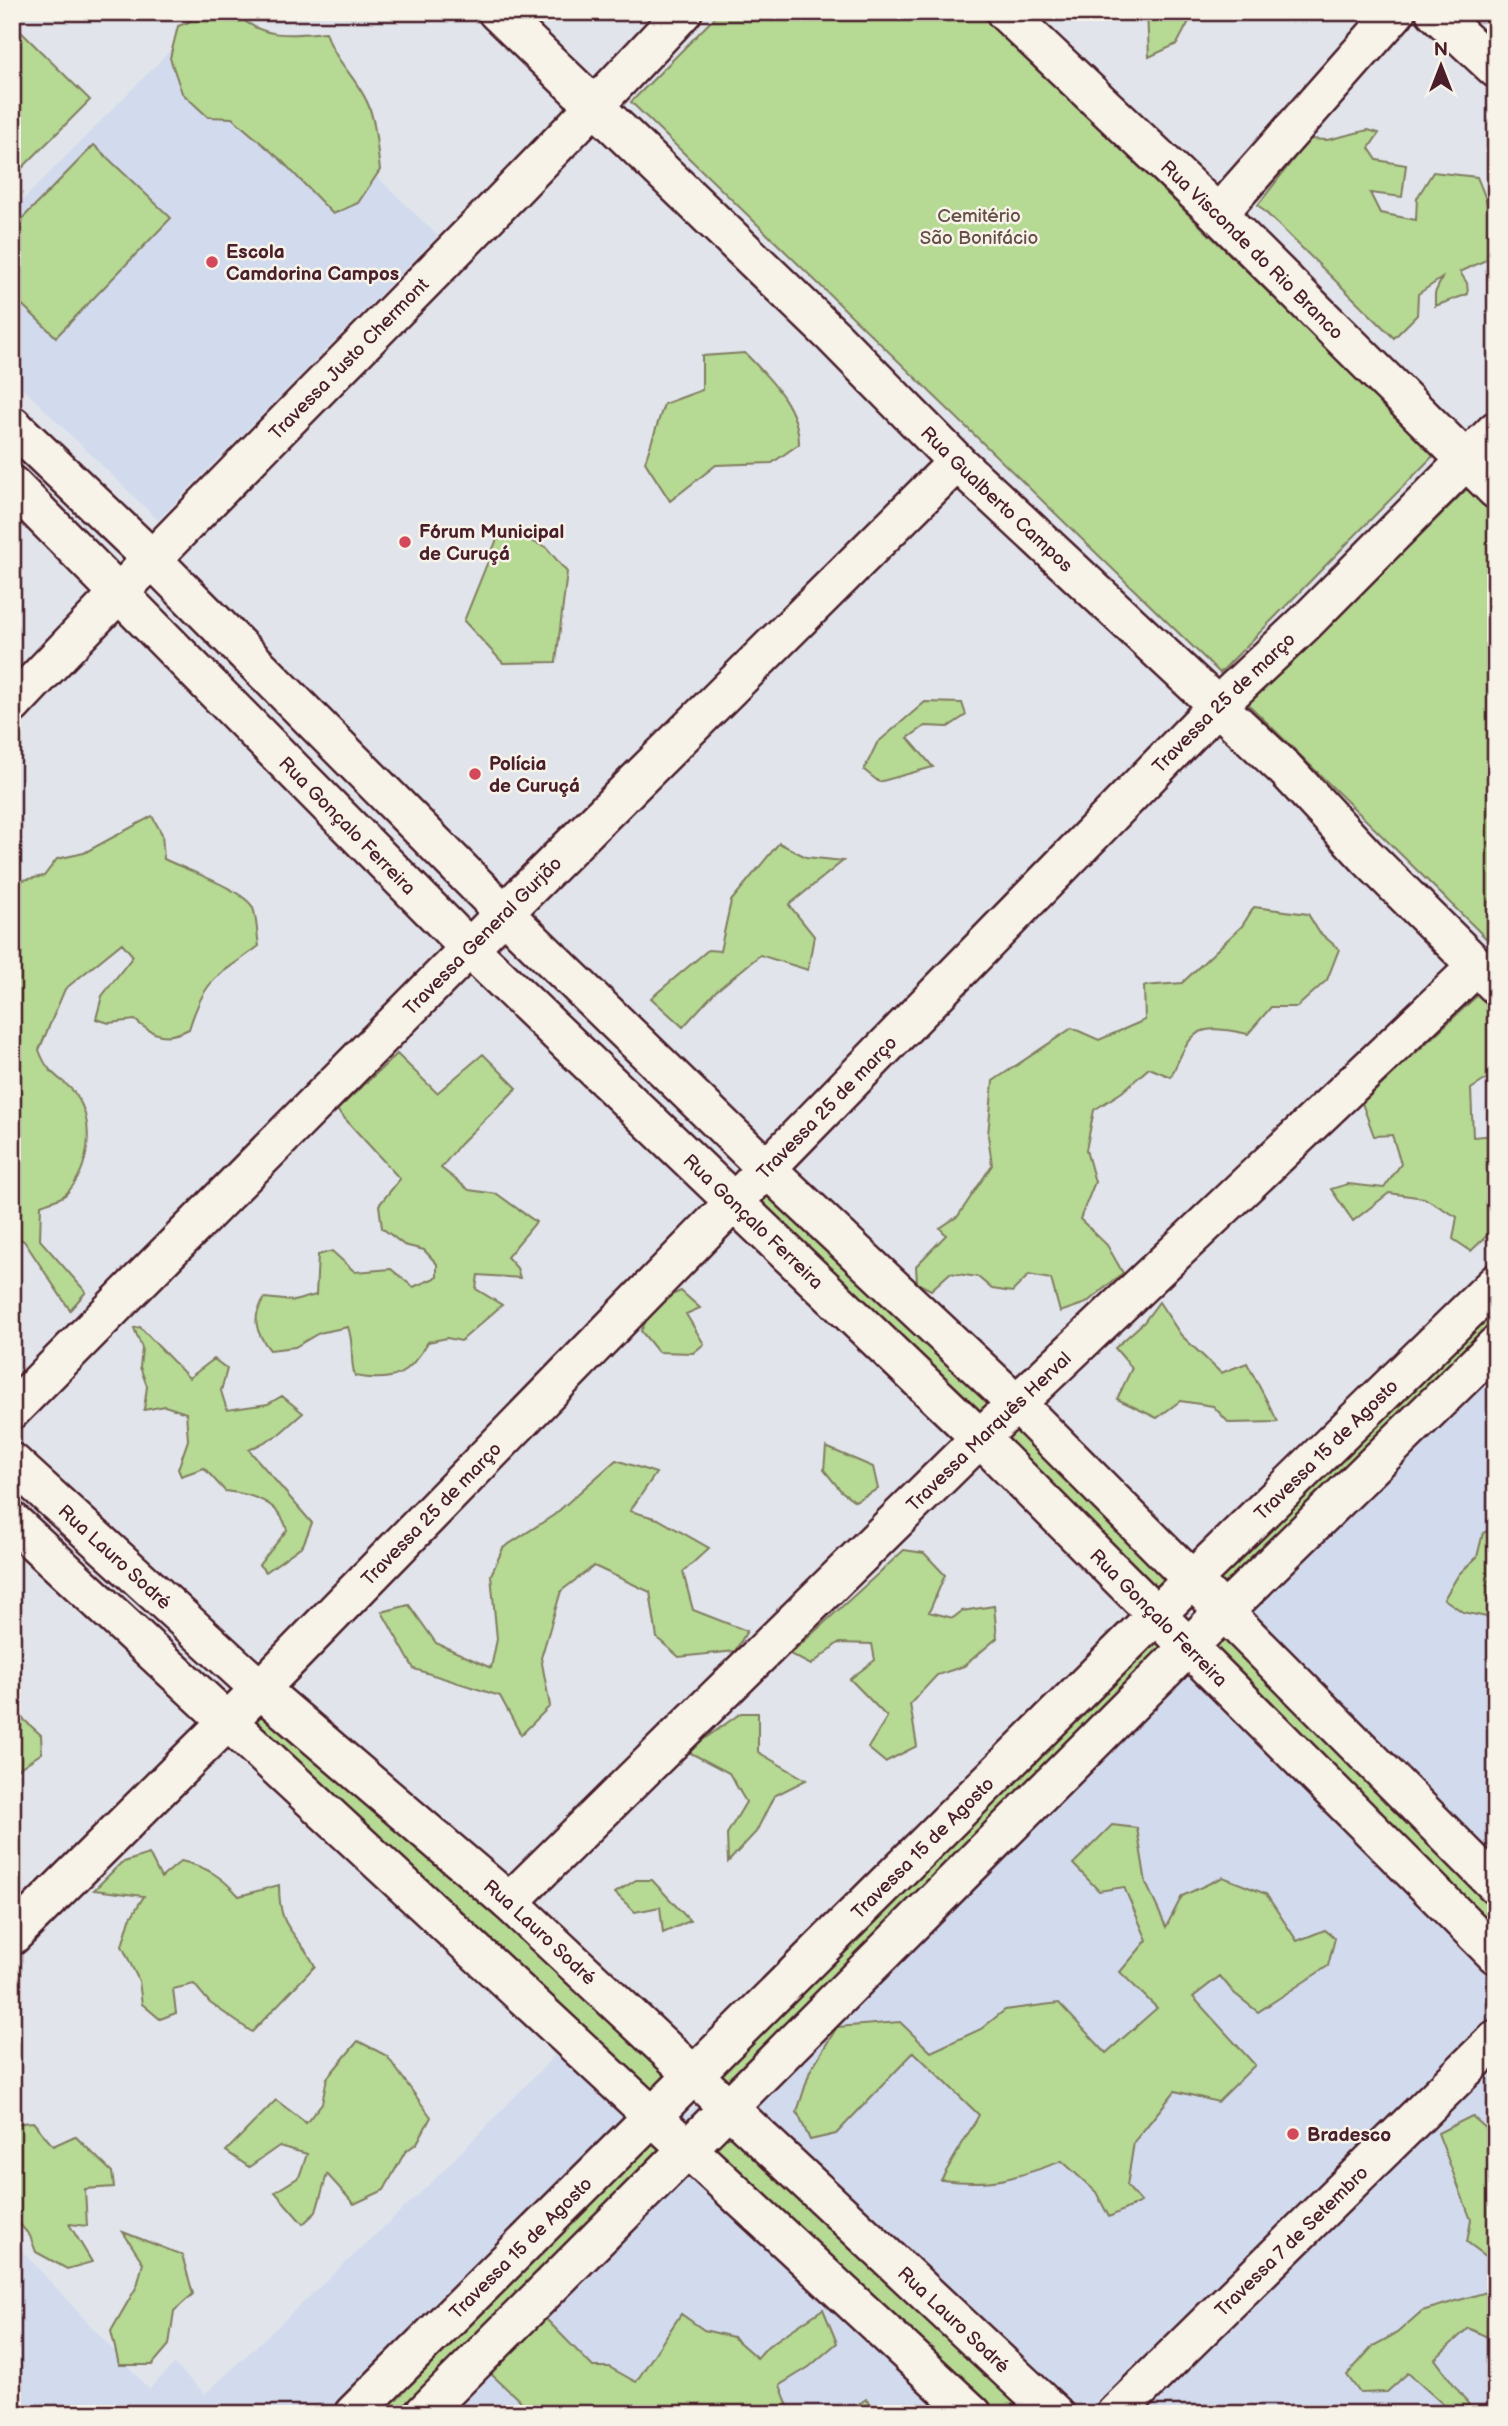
<svg xmlns="http://www.w3.org/2000/svg" width="1508" height="2426" font-family="'Balsamiq Sans',sans-serif">
  <style>
    .built { fill: #d2dbed }
    .green { fill: #b6d994; stroke: #807c60; stroke-width: 2; fill-rule: evenodd }
    .lines { fill: none; stroke-linecap: round; stroke-linejoin: round }
    .minor-casing { stroke: #4a1f2b; stroke-width: 42 }
    .minor { stroke: #f7f3e8; stroke-width: 37 }
    .poi-dot { fill: #d1495b; stroke: #f7f3e8; stroke-width: 2.5 }
    .labels { text-anchor: middle; stroke-width: 5; stroke-linejoin: round; paint-order: stroke }
    .park-label { font-size: 19px; fill: #654e45; stroke: #f7f3e8 }
    .street-label { font-size: 19px; fill: #4a1f2b; stroke: #f7f3e8 }
    .poi-label { font-size: 19px; font-weight: bold; fill: #4a1f2b; stroke: #f7f3e8; text-anchor: start }
  </style>
  <rect width="100%" height="100%" fill="#e1e5eb"/>
  <filter id="ink" filterUnits="userSpaceOnUse"><feTurbulence type="fractalNoise" baseFrequency=".0143" numOctaves="2"/><feDisplacementMap in="SourceGraphic" scale="14" xChannelSelector="R" yChannelSelector="G"/><feConvolveMatrix kernelMatrix="1 2 1 2 8 2 1 2 1" color-interpolation-filters="sRGB"/></filter>
  <g filter="url(#ink)">
    <path class="built" d="M208,12L438,236L158,520L12,378V211Z
      M1496,1318V2414H12V2240L149,2389L174,2364L205,2394L434,2180L588,2021L688,2114Z"/>
    <path class="green" d="M195,12H234C262,40 290,35 326,32C334,61 356,76 368,104C376,123 377,149 380,170L358,203L333,214L281,160L232,118L208,117L182,93L170,58L178,26L189,22Z
      M720,12H980L1435,454L1220,673L631,102Z
      M1147,12H1194L1177,44L1149,57Z
      M12,23L90,100L12,178Z
      M1368,130L1379,133L1369,148L1377,160L1406,165L1402,197L1370,193L1380,213L1416,220L1417,198L1433,172L1477,177C1490,208 1499,227 1486,260L1460,272L1467,283L1468,294L1435,306V293L1442,278L1418,294L1417,315L1394,338L1258,205L1309,139L1327,140Z
      M94,145L171,218L56,337L12,295V229Z
      M745,353C769,378 799,406 799,444L772,463L716,465L670,501L645,462L664,404L702,390V356Z
      M1471,485L1496,510V948L1248,704Z
      M501,529L546,547L567,572L556,662L503,663L464,621Z
      M925,702L962,703L966,715L948,727L925,726L908,738L933,767L879,782L864,770L877,743Z
      M152,816L162,834L164,859C184,869 245,890 253,908C257,918 257,935 259,946C217,978 206,975 189,1029C167,1040 154,1037 135,1020L109,1023L96,1019L102,996L133,956L122,943L65,989L39,1050C50,1080 63,1076 77,1096C95,1125 90,1169 66,1194C61,1199 48,1202 41,1205L40,1240L86,1292L70,1310L24,1241L12,1235V882L44,876L57,859L84,853Z
      M779,843L806,857L843,861L789,905L814,936L808,970L760,955L715,992L683,1027L651,998L708,950L720,951L731,901Z
      M1254,907L1308,914L1319,932L1339,949L1327,980L1297,1007H1271L1248,1034C1195,1023 1192,1029 1171,1077L1149,1068L1122,1092L1094,1110L1086,1150L1095,1182L1080,1219L1107,1245L1123,1273L1086,1303L1060,1312L1051,1279L1029,1275L1012,1292L992,1289L978,1277L950,1273L931,1290L917,1283L916,1266L946,1235L940,1228L958,1216L992,1165L988,1135L993,1081L1072,1028L1099,1040L1145,1020L1144,986L1182,983L1242,926Z
      M1480,993L1496,1009V1073L1471,1089L1473,1137L1496,1135V1227L1471,1251L1453,1239L1457,1217L1424,1198L1389,1193L1353,1221L1331,1189L1348,1184L1384,1188L1401,1164L1392,1135L1374,1136L1362,1103Z
      M397,1054L437,1093L483,1054L517,1088L460,1144L441,1168L469,1190L497,1194L536,1222L507,1257L517,1268L520,1278L478,1275L476,1289L502,1305L461,1341L447,1338L428,1342C408,1376 394,1383 355,1376C349,1359 355,1347 348,1327L319,1333L295,1347L270,1350C255,1332 251,1317 265,1298L294,1301L316,1295L318,1255L332,1251L355,1272L391,1269L413,1287L437,1277V1264L424,1250L404,1245L382,1228L379,1205L400,1179L337,1110Z
      M766,1168L1191,1580L1496,1283V1345L1225,1613L1496,1885V1955L1189,1646L727,2109L1055,2414H973L688,2150L423,2414H353L654,2114L228,1720L260,1689L693,2073L1156,1614L734,1203ZM1192,1580L1225,1613L1189,1645L1157,1614ZM693,2074L726,2109L688,2149L654,2114Z
      M681,1291L700,1308L686,1314L704,1344L693,1353L658,1352L641,1331L655,1302Z
      M1159,1302L1181,1335L1221,1373L1247,1363L1278,1422L1229,1423L1213,1406L1180,1401L1157,1418L1117,1399L1132,1368L1115,1348L1144,1322Z
      M140,1327L189,1378L214,1359L227,1369L221,1391L227,1410L268,1404L282,1396L303,1413L278,1435L249,1450L312,1523L303,1545L266,1572L259,1565L287,1530C280,1502 252,1494 225,1491L204,1468L181,1476L178,1469L188,1440L186,1413L165,1406L144,1410L147,1386L140,1367L142,1348L134,1328Z
      M826,1447L873,1467L878,1489L855,1501L841,1491L824,1470Z
      M616,1460L656,1473L630,1511L658,1519L709,1548L683,1572L693,1610L747,1631L735,1651L679,1657L657,1638L650,1592L594,1566L561,1591L541,1658L550,1706L521,1735L500,1696L414,1669L382,1612L409,1605L436,1643L491,1668L497,1639L491,1575L503,1548L554,1515Z
      M1496,1527V1619L1463,1612L1444,1599L1459,1574L1477,1557L1483,1533Z
      M904,1550L924,1553L945,1575L929,1612L953,1618L962,1611L994,1606L997,1638L964,1666L937,1675L910,1704L917,1746L885,1762L868,1748L887,1717L850,1679L875,1660L872,1644L838,1643L811,1665L790,1654Z
      M12,1709L41,1735L42,1753L12,1773Z
      M741,1713H758V1752L806,1780L774,1796L756,1832L728,1862L727,1834L746,1802L729,1773L687,1751Z
      M1112,1825L1137,1828L1146,1883L1166,1927L1182,1896L1223,1877L1266,1894L1297,1941L1325,1930L1335,1938L1328,1966L1258,2012L1234,1993L1220,1976L1193,1997L1255,2065L1218,2102L1175,2091L1134,2142L1127,2186L1141,2202L1109,2217L1096,2192L1062,2161C1012,2179 994,2186 941,2180L979,2115L914,2052L836,2134L810,2140L797,2112L810,2071L837,2027L900,2022L931,2052L981,2029L1005,2010L1059,2003L1106,2053L1157,2008L1120,1972L1147,1940L1124,1887L1099,1891L1073,1864Z
      M149,1854L161,1878L181,1861C207,1867 221,1876 239,1896L279,1885C279,1933 296,1929 315,1966L252,2032L210,2003L194,1984L173,1989L176,2013L160,2019L142,2004L139,1981L122,1946L130,1919L144,1896L94,1890L121,1863Z
      M636,1880H652L690,1921L663,1933L660,1907L635,1912L615,1893Z
      M358,2041L387,2056L431,2117L417,2143L405,2152L384,2190L354,2204L327,2174L316,2212L303,2224L275,2192L299,2177L307,2154L279,2146L249,2167L226,2151L276,2100L306,2123L322,2103L327,2078Z
      M1472,2116L1496,2137V2341L1468,2328L1435,2359L1469,2405L1454,2414L1408,2373L1387,2392L1360,2393L1347,2375L1373,2346L1397,2333L1422,2311L1487,2292L1494,2262L1467,2242L1471,2220L1438,2133Z
      M33,2122L53,2146L75,2136L112,2172L114,2187L85,2189L87,2226L69,2224L92,2262L67,2269L36,2252L30,2236L12,2215V2124Z
      M123,2232L182,2255L193,2294L174,2311L169,2345L152,2365H119L111,2331L137,2286L143,2263Z
      M823,2309L837,2343L809,2367L780,2385L791,2414H534L491,2374L545,2318L593,2367H609L636,2382L681,2314L704,2330L733,2337L757,2358L768,2346Z
      M866,2399L879,2414H845Z"/>
    <g class="lines">
      <defs>
        <g id="minor">
          <path id="s1" d="M497,12L834,337L957,462L1286,770L1367,857L1496,985"/>
          <path id="s2" d="M1005,12L1218,214L1496,490"/>
          <path d="M1435,12L1496,69"/>
          <path d="M1218,214L1396,12"/>
          <path d="M12,425L152,559L504,913L766,1168L1016,1403L1496,1885"/>
          <path id="s3" d="M12,485L470,949L980,1438L1496,1955"/>
          <path id="s4" d="M12,705C232,471 464,247 683,12"/>
          <path id="s5" d="M12,1410L504,913L957,462"/>
          <path id="s6" d="M12,1462L260,1689L509,1902L1055,2414"/>
          <path d="M12,1521L973,2414"/>
          <path id="s7" d="M509,1902L980,1438L1476,967"/>
          <path id="s8" d="M12,1936L260,1689L1216,707L1304,624L1496,430"/>
          <path id="s9" d="M353,2414L1157,1614L1496,1283"/>
          <path d="M423,2414L1190,1645L1496,1345"/>
          <path id="s10" d="M1115,2414L1496,2039"/>
        </g>
      </defs>
      <use href="#minor" class="minor-casing"/>
      <use href="#minor" class="minor"/>
    </g>
  </g>
  <g class="poi-dot">
    <circle cx="212" cy="262" r="7"/>
    <circle cx="405" cy="542" r="7"/>
    <circle cx="475" cy="774" r="7"/>
    <circle cx="1293" cy="2134" r="7"/>
  </g>
  <g class="labels">
    <g class="park-label">
      <text x="979" y="222">Cemitério<tspan x="979" dy="22">São Bonifácio</tspan></text>
    </g>
    <g class="street-label">
      <text dy="7" stroke="none"><textPath href="#s2" startOffset="343">Rua Visconde do Rio Branco</textPath></text>
      <text dy="7" stroke="none"><textPath href="#s4" startOffset="483">Travessa Justo Chermont</textPath></text>
      <text dy="7" stroke="none"><textPath href="#s1" startOffset="698">Rua Gualberto Campos</textPath></text>
      <text dy="7" stroke="none"><textPath href="#s8" startOffset="1729">Travessa 25 de março</textPath></text>
      <text dy="7" stroke="none"><textPath href="#s3" startOffset="478">Rua Gonçalo Ferreira</textPath></text>
      <text dy="7" stroke="none"><textPath href="#s5" startOffset="668">Travessa General Gurjão</textPath></text>
      <text dy="7" stroke="none"><textPath href="#s8" startOffset="1162">Travessa 25 de março</textPath></text>
      <text dy="7" stroke="none"><textPath href="#s3" startOffset="1045">Rua Gonçalo Ferreira</textPath></text>
      <text dy="7" stroke="none"><textPath href="#s7" startOffset="672">Travessa Marquês Herval</textPath></text>
      <text dy="7" stroke="none"><textPath href="#s9" startOffset="1370">Travessa 15 de Agosto</textPath></text>
      <text dy="7" stroke="none"><textPath href="#s8" startOffset="595">Travessa 25 de março</textPath></text>
      <text dy="7" stroke="none"><textPath href="#s6" startOffset="140">Rua Lauro Sodré</textPath></text>
      <text dy="7" stroke="none"><textPath href="#s3" startOffset="1612">Rua Gonçalo Ferreira</textPath></text>
      <text dy="7" stroke="none"><textPath href="#s9" startOffset="803">Travessa 15 de Agosto</textPath></text>
      <text dy="7" stroke="none"><textPath href="#s6" startOffset="707">Rua Lauro Sodré</textPath></text>
      <text dy="7" stroke="none"><textPath href="#s10" startOffset="247">Travessa 7 de Setembro</textPath></text>
      <text dy="7" stroke="none"><textPath href="#s9" startOffset="236">Travessa 15 de Agosto</textPath></text>
      <text dy="7" stroke="none"><textPath href="#s6" startOffset="1274">Rua Lauro Sodré</textPath></text>
    </g>
    <g class="poi-label">
      <text x="226" y="258">Escola<tspan x="226" dy="22">Camdorina Campos</tspan></text>
      <text x="419" y="538">Fórum Municipal<tspan x="419" dy="22">de Curuçá</tspan></text>
      <text x="489" y="770">Polícia<tspan x="489" dy="22">de Curuçá</tspan></text>
      <text x="1307" y="2141">Bradesco</text>
    </g>
  </g>
  <rect width="1508" height="2426" fill="none" stroke="#f7f3e8" stroke-width="42"/>
  <rect x="21" y="21" width="1466" height="2384" fill="none" stroke="#4a1f2b" stroke-width="2.5" filter="url(#ink)"/>
  <g transform="translate(1441 66)" stroke="#f7f3e8" stroke-width="5" paint-order="stroke">
  <path d="M0-5L12 26L0 18L-12 26Z" fill="#4a1f2b"/>
  <text y="-10" font-size="19" font-weight="bold" text-anchor="middle" fill="#4a1f2b">N</text>
  </g>
</svg>
